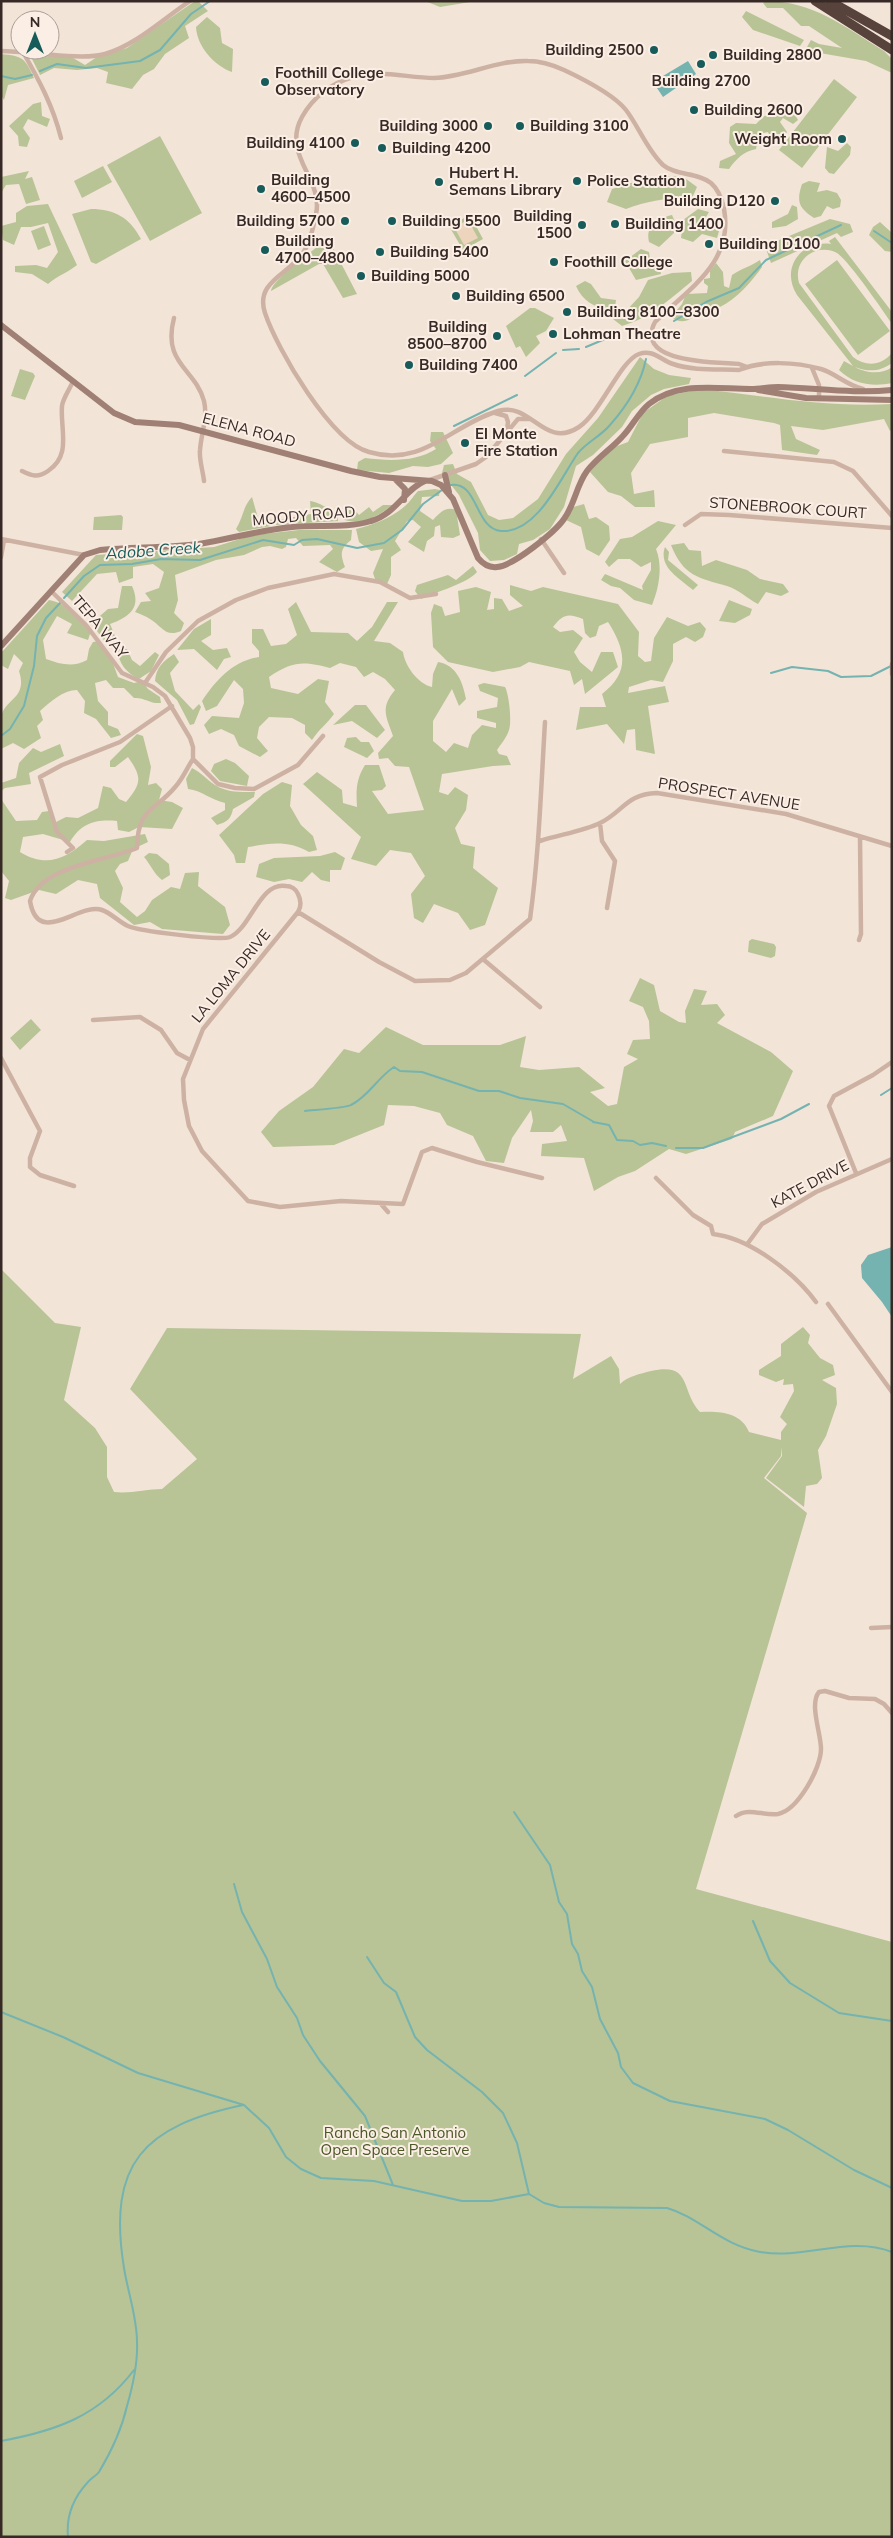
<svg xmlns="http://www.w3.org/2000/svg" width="893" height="2538" font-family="Mulish,sans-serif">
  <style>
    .green { fill: #b8c496 }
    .plaza { fill: #edd4bd }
    .water { fill: #74b3b0 }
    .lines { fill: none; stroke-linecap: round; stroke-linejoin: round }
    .stream { stroke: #74b3b0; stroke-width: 2 }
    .street { stroke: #cdb2a3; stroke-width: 4.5 }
    .secondary { stroke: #a08074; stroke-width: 6 }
    .highway { stroke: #58423c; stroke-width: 9 }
    .poi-dot { fill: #175c5a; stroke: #fbeee4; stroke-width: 2 }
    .labels { text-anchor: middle; stroke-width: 4; stroke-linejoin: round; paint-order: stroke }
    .poi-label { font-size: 15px; font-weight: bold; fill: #372925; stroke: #fbeee4; text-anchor: start }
    .street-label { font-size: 15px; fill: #372925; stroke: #fbeee4 }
    .park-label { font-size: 15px; fill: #4a5727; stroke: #fbeee4 }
    .water-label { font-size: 16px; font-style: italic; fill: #175c5a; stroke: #fbeee4 }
  </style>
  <rect width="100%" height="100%" fill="#f3e4d8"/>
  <path class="green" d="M195,1H198L208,11L185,26L189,38L165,54L154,69L143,75L132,89L106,83L108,72L97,68L77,70L54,68L40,75L31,57L68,55L85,65L97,57L127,48Z
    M425,1H476L440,7Z
    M766,1C813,1 845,27 884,51L892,59V73L866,61L814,52L807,47L811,40L819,44L842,48L809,26H801L783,8H767L763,3Z
    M746,11L804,40L800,46L753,30L742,17Z
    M207,17L220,28L222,43L233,49L232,72C215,66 197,47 196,27Z
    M1,54C23,56 25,58 34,78L8,85L4,100L1,95Z
    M834,79L857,97L802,168L779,150Z
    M41,102L42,116L50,119L47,127L28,119L23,128L30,138L27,147L19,146L18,136L9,126L33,104Z
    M783,107L791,108L798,120L793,124L783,118L780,122L787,132L779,143L772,141L768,132L759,134L756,149C743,152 737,158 729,169L719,168L720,161L736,154L729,143L730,127L736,123L756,124L764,116L776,115Z
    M160,136L202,213L150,241L107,165Z
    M847,143L851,147L850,155L834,174L829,173L825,168L827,147L838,151Z
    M103,166L112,182L82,198L74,181Z
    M29,171L25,179L32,177L40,200L26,204L19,184L6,185L1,193V177Z
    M682,176L697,187L692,198C668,197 649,201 626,209L607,202L612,189L650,177Z
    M809,181L820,183L817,192L827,190L837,193L841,200L840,207L833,209L827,206L821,216L814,218C799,208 796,202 802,184Z
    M48,204L77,265C67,273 57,276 48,284L32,274L15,272V266L36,265L47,268L58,252L48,223L31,227H21L14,245L3,240L1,226L16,222V213L27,206Z
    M792,205L797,207L798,219L786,226L772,228V222L788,214Z
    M91,209C115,209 130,218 141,239L96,264L91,262L72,214Z
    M698,209L709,212L703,222L719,231L717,238L702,234L693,242L681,238L683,220Z
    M470,215L483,239L463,250L449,226Z
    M672,215L676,224L674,233L659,247L649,242C645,226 658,218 672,215Z
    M830,219L850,224L853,232L841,237L837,233L771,263L765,246Z
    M880,222L892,233V252L885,251L869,235L873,227Z
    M44,226L51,245L38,250L31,231Z
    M835,237L892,312V324C881,308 850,262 837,253C828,248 816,249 808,255C799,262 796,272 799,283L853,357C866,367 881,366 892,353V363C880,372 868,372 855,367C865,373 882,375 892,367V383C872,387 853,384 839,370L844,361L853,366L797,295C780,268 801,240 831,244L829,241Z
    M325,241L330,242L357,294L343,298L323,264H319L271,291C272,280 315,249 325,241Z
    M641,249L649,252L650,259L659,262L661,274L636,280L625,261Z
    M760,260L762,267C752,281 737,299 720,307C715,309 709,307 704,310C692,317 685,327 671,317L682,304L686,294L707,293L708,286L704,283V279L710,278V271L716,263L723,272L724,286L729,288L732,275C742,268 750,267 760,260Z
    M837,260L890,331L858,355L805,284Z
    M691,272L692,281C670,299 650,318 622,326L613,319L617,312L624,313L639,297L648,280L672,273Z
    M585,281L591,284L601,298L616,300L615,308C598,311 583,302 576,286Z
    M530,308H535L554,318L546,331L536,336L540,343L526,357L520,346L516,348L506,326Z
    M640,357L654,369L669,375L691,378L689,384L664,389L651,395L632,411L622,427L593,455L576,466L564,507L550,529L533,540L519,544L517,554L504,560L490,561L480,550L478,533L459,495L448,481V477L442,473L444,465L453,464L457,474L471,482L488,515L499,520L513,518L538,499L566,454L598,418Z
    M20,369L33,373L35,376L25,400L11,396Z
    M701,389C765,396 827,408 892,404V429L890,431L884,419L823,430L791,426L796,439L820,450L817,455L782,450L780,425L774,423L714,413L688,418V437L650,444L631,473L634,494L654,490L655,507H635L621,496L608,492L590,472L604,451L628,442L643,413L667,396Z
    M431,432H443L453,453L441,464L428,467L413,466L389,473L357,470L358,462L365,458C389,461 416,462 436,449L430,441Z
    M435,489L440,490L439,496L422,497L420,511L433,520C440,513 445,506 456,510L460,535L453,538L441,537L440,525L435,527L434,536L427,541L424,552L408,542L421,527L413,520L407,521L395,541L401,550L391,557V575L387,584L375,579L373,573L383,549L371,551L359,542L356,529C372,525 392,518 405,506C410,502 413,496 418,491Z
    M252,497L258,518L273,520L271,526L239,532L236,529C243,518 243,506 252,497Z
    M310,501C320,502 329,510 338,514V521L276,525L278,520L311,514Z
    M584,504L589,519L596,517L609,526L610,540L599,556L586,549L581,527L566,520L570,508Z
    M383,505H393C377,516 362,527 342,519L341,512L354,509L359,515L369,507L373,512Z
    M121,515L123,517L122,530H93L94,517Z
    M658,521L676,525L656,549C663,566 659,588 652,605L634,600L620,588L611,586L601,580L605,574L643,590L642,586L651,570V562L641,567L630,559H618L609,567L605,562L620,539L632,537Z
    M299,530H352L351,540C340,549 340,554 345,567L337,572L319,562L333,549L330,545L303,546L296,538L288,539L286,547L282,549L270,546L262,547L244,555L216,560L175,575L178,600L174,613L184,623L181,631C165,638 162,626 150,619C146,616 140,614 135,612L141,602L151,601L145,593L159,588L164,572L153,564L133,567V578L119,583L116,572L97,574L72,601L62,592L96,555L214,547L253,535Z
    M684,543L689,550L701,551L702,566L716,560L747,570L760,579L783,584L789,592L781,596L766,592L758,604C748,599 738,589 727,586C699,578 683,576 671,545Z
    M665,547L669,552L668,560L698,585L693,590C679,578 658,567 665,547Z
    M473,566L477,572C468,583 436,592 421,599L415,591L417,585L448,575L456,580Z
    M510,585L531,591L543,587L618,604L639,632L638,656L645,662L651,661L654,638L667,617L688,626L700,622L706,629L703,637L695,642L686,637L673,644V661L663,682L651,680L629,687L628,693L665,686L669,702L648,706L655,754L636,750L635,729L627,730L624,744L607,724L576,730L580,707H606L602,694C630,673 626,650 608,622L599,626L596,636L590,638L585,633L583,619C568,613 563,614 553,627L560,632L573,630L583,638L574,652L580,662L592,672L601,652H613L618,667L585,694L582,679L574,685L570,671L529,662L520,667L493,672L448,662L433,647L431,613L434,604L442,607L445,616L460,612L458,591L476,587L491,592L487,610L494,609V598L502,599L509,611L523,606L510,595Z
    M122,586H132C142,608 129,617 110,624L115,636V644L109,647L94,627V621L108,609L118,608Z
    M49,600C67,603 79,618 91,631L88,640L67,633L72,624L57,616L43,640L46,659C60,664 73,668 87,660L89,649L93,642L99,641L111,658L118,677L134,683L142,681L148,689L160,697L161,703C150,704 144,697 134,698L124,688H113L106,680L95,683L98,701L108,712V725L118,729L121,735L111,738L96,719L84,713L85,701L77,690C63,690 50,702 40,711L43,720L37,726L41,738L24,749L13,743L1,749C1,739 0,726 1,717C5,698 28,699 19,671L23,663L14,654L8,669L1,665V653Z
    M729,600L752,609L750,615L735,623L719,621Z
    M296,602L311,632L348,633L357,641L372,627L387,602H398L374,641L390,643L403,652C405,666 418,684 432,687L433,674L438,662C457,665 463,683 466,699L459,706L452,689L433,721V741L446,752L454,743L468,748L472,735L482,725L496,728V723L477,718V711L497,707L498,698L480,691L478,685L484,683L505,687C509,694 512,722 509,730C507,737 501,744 497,750L499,754L507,756L511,765L493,766L442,774L439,792L448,795L455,787L468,795L466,810L455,828L461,844L475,847L473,868L498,888L485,925L470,930L458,913L434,904L423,923L414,918L411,894L425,876L411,853L390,850L376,866L351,859L361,837L303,784L317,772L342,790L343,803L357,807C356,791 356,779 365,765H379L386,786L382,790L372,791L388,814L424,810L409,767L395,766L388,758L379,759L378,753L393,736C386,716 380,708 395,690L385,679L373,672L364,677L356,667L340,663L330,668C303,661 293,661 269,677L271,688L298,694L318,679L329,681L325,702L334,714C327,724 319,729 312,740L305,733V725L292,718L269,717L259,727L257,738L268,751L260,757L239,746L234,735L221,729L209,734L204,725L212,716L239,718L244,703L243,689L234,680L217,706L206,711L202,701C216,680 233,661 259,657V651L252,643V629H263L271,646L286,644L297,635L288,609Z
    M211,619V635L201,641L213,650L227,648L231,657L224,659L217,670L194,649L177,650L194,629Z
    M118,649H127L132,660L140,666L155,652L159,655L151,671L139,679C127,673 118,664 118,649Z
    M174,654L179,662L170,673L175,691L193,710L199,704L201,707L194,724L190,725L177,700L155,681C156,668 163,661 174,654Z
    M355,705H366L385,730L377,738L352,721L333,725Z
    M137,734L143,736L151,767L148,785L156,783L162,789L159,800L172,802L183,808L172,829L139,827L129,832L118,830L117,821C96,819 81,823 70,842L43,834L23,837L20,852C46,868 66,859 87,840L104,841L145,834L148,842L133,849L128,861L120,864L115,871L123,888L120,902L137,917L145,911L152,900L171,887L180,889L185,873L199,872L198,886L225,907L230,925L223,934L162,929L150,922L134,925L100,898L97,884L78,880L56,894L39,890L11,900L5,898L9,881L1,871V799L16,821L37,820L42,812L49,811L56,822L66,817L78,818L98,808L103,786L111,788L119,799L126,802C142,783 142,777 128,757L115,767H110V761Z
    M356,737L361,742H369L374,751L367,758L344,747L347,738Z
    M60,744L64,756L29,773L31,784L5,788L1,791V783L16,778L19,763L33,748L41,752Z
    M226,759L235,763L249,776L247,786L220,781L211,771L214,764Z
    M192,768C202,773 207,780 215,785C228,793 241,792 255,792L254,797L233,809C231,819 227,822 217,825L211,818L225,810V803C211,800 203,791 188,789L186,779Z
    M282,782L292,785L290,806L301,825L313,836L317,850L309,852C288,840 271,843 248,847L245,863H236L234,855L219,835L263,794Z
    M335,852L345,858L341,870H330V882L321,880L312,872L302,882L289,879L274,882L256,877L259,864L274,858L320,856Z
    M149,853L157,854L169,864L170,875L162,880C154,874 151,865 144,857Z
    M752,939L774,944L776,947L775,956L771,958L748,952L749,941Z
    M640,978L654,985L660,1011L679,1022L686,1023L685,1011L694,989L707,991L701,1005L717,1004L725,1015L717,1023L771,1052L793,1071L773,1116L735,1132L732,1139L686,1154L669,1149L635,1171L618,1177L594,1191L584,1158L541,1156L542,1144L567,1141L561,1125L553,1132H530L533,1121L531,1110L512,1138L504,1163L486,1161L473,1136L447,1125L440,1113L414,1106L388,1105L384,1125L334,1145L273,1147L261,1132L279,1111L313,1087L344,1049L359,1053L386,1027L423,1045H500L526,1036L520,1067L539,1070L579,1067L605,1088L590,1092L608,1106L617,1104L624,1067L638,1059L627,1054L633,1040L650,1039L649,1021L643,1007L629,1001Z
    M31,1019L41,1030L20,1050L10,1038Z
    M1,1269L55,1323L81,1327L64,1400L95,1428L107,1447V1477L114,1492C130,1494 146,1489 162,1489L197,1459L130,1389L167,1328L581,1334L573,1379L611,1356L619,1369L620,1384C628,1376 640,1374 651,1371C693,1362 680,1391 700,1412C719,1411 741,1412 749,1432L781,1440V1432L787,1424L780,1417L794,1391L793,1384L783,1385L784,1379L776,1382L759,1375V1370L781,1356V1344L803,1327L810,1335L808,1343L820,1358L833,1365L835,1375L822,1380L836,1388L837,1404L826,1436L818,1450L822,1478L817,1484L806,1486L804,1507L766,1478L782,1456V1447L781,1456L764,1478L807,1513L696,1889L892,1942V2537H1Z"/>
  <path class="plaza" d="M468,220L478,238L464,245L454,227Z"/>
  <path class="water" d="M688,61L696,74L663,97L653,82Z
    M892,1247V1317L882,1302L862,1278L861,1265L868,1255Z"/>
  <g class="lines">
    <path class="stream" d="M40,71L57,64L86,68L140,61L160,50L191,14L210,1
      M1,76L15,79L32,75
      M874,231L892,243
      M674,321L706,302L739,288L766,260L841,225
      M586,347L617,334
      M563,350L579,349
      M525,376L556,353
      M454,426L517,395
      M451,485C478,481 475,529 501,531C537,534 561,477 578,453C587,442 601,436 610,425C626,407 641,383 646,359
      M64,598L84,576L100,565L132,564L161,559L200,560L263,540L294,545L302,540L317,539L357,548L384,543L402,530L423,504L442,490
      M771,673L792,667L828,671L841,677L871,676L891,666
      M1,736L10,729L24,706L34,666L37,636L46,618L61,602
      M881,1095L892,1088
      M305,1111C313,1110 346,1108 351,1105C369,1096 377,1078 394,1067L400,1071L422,1072L479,1091H499L520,1098L563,1104L594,1122
      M593,1122L609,1125L617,1140L633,1141L640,1145L652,1143L666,1146
      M676,1148H703L781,1119L809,1104
      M514,1812L550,1865L559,1902L567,1914L572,1944L578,1954L582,1971L592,1987L600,2019L618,2053L621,2067L633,2083L670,2101L765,2119L788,2130L854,2170L892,2188
      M234,1884L242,1912L267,1959L277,1987L297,2018L303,2035L320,2061L365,2116L393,2185
      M753,1921L770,1961L790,1983L839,2013L892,2021
      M367,1957L384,1983L396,1992L415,2037L427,2050L482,2092L503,2113L517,2143L529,2194
      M1,2012L63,2037L138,2073L244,2105L269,2128L286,2157L301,2169L321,2178L374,2181L462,2201H491L529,2194L544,2203L559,2207L667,2208C699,2217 721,2245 760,2252C804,2260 849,2235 892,2252
      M1,2441C56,2431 99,2416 134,2370
      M68,2537C66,2516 74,2497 88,2482C91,2478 96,2476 99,2472C111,2452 122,2428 127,2406C133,2385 138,2363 137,2342C137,2317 128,2293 124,2268C107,2163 144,2126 243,2105"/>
    <path class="street" d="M1,51C30,51 80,61 105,54C136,45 163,19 190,1
      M23,52C39,80 53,106 61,138
      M174,318C162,364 195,368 204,401C208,418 201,434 200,450C199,460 203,471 204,481
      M747,367L739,364C718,362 633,364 655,322C688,289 734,263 724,209C722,199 719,190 711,183C697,172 676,176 663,165C647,150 639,127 626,110C614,95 581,78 564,70C553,65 541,61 528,61C496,60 466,77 434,78C408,78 379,69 353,77C332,83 313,97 302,117C281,155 324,179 316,214C313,228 310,244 301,256C286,275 255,283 265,313C277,349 331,442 369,452C423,468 451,425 498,411C531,401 544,450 579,427C601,412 620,361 639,354C653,349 661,360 673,364C693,371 718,369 739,370C763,360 796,362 821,369C835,373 846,385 863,389
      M812,368L819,385V399
      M495,413L506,416L508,422L507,429
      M724,451L834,462L853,471L892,516
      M22,471C32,476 38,478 48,471C72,455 60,430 62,406C63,398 70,389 73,381
      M430,480L476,464L486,457L518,419H529
      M685,525L701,514L729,515L892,528
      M1,539L84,555
      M541,539L564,573
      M1,557L4,540
      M51,591L86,625L122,673L153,687L165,696L190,738L193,747V759L218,784L235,788L254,789L298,765L323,736
      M892,664V674
      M145,683L166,652L198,621L236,600L268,588L334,574L380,582L410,598L436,594
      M193,759C187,768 183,778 176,786C154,813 138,806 137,848C106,861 41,866 30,901C38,948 79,902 102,910C111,913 119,922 128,926C138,931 220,941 230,937C251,928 260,881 286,886C291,886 296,889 298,894C301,900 301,907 298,912L203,1029L183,1079L184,1100L189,1126L202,1151L248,1201L280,1207L341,1201L403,1204L422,1152L432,1148L477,1162L542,1178
      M600,823L602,841L615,861L607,908
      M540,841C558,835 584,831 600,823C623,812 626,794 657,793L786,814L892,846
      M67,852L73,848L57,832L40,777L62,765L120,742L172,706
      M298,912L379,962L415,981L450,980L466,973L530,919C539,854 541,788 545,722
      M859,940L861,934L860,837
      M484,960L540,1007
      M93,1020L140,1017L161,1030L177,1053L190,1060
      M1,1058L40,1131L30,1158V1167L40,1175L74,1186
      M856,1173L829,1106L834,1096L873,1075L892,1062
      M656,1178L693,1215L711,1226L713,1234C749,1238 794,1272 816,1302
      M381,1204L388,1212
      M748,1243L762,1224L816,1192L892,1159
      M828,1304L892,1392
      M871,1628L892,1627
      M736,1816C749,1807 763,1816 778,1814C798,1810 821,1768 821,1749C821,1733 809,1704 819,1692L825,1691L849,1698L875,1699L884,1704L892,1713"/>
    <path class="secondary" d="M1,325L114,413L135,422L179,425L351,471L380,477L432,481L441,485L453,499L478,558C483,564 489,568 497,567C513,566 555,532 564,519C575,504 576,486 587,471C597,458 611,449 622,437C632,427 638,413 649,404C678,381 717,389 751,389C760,389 769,387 778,387C816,388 854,394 892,390
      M758,390L806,398L892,400
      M445,475L449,492
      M395,479L405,489L404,500
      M1,646L84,555L100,550C133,547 166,548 199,544C230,539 260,530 292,527C318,524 346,529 371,521C396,514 405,489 425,481"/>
    <path class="highway" d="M815,1L892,50
      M830,1L892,36"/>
  </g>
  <g class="poi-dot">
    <circle cx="654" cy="50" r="5"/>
    <circle cx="713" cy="55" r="5"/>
    <circle cx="701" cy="64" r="5"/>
    <circle cx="265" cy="82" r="5"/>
    <circle cx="694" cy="110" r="5"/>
    <circle cx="488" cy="126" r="5"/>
    <circle cx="520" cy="126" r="5"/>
    <circle cx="842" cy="139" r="5"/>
    <circle cx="355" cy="143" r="5"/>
    <circle cx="382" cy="148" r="5"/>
    <circle cx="577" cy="181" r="5"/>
    <circle cx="439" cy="182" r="5"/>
    <circle cx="261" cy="189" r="5"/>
    <circle cx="775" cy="201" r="5"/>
    <circle cx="345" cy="221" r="5"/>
    <circle cx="392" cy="221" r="5"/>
    <circle cx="615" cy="224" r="5"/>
    <circle cx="582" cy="225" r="5"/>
    <circle cx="709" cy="244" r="5"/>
    <circle cx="265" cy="250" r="5"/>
    <circle cx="380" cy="252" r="5"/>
    <circle cx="554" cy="262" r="5"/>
    <circle cx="361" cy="276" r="5"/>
    <circle cx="456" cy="296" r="5"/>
    <circle cx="567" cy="312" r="5"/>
    <circle cx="553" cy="334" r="5"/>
    <circle cx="497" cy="336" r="5"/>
    <circle cx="409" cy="365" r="5"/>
    <circle cx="465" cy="443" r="5"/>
  </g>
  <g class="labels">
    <g class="poi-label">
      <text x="644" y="55" text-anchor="end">Building 2500</text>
      <text x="723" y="60">Building 2800</text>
      <text x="275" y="78">Foothill College<tspan x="275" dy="17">Observatory</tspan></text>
      <text x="701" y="86" text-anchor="middle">Building 2700</text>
      <text x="704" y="115">Building 2600</text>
      <text x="478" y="131" text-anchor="end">Building 3000</text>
      <text x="530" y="131">Building 3100</text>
      <text x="832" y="144" text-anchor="end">Weight Room</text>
      <text x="345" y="148" text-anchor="end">Building 4100</text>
      <text x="392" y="153">Building 4200</text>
      <text x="449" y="178">Hubert H.<tspan x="449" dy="17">Semans Library</tspan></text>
      <text x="271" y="185">Building<tspan x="271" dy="17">4600–4500</tspan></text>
      <text x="587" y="186">Police Station</text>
      <text x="765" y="206" text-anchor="end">Building D120</text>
      <text x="572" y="221" text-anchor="end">Building<tspan x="572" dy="17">1500</tspan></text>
      <text x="335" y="226" text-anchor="end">Building 5700</text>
      <text x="402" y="226">Building 5500</text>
      <text x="625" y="229">Building 1400</text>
      <text x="275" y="246">Building<tspan x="275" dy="17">4700–4800</tspan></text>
      <text x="719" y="249">Building D100</text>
      <text x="390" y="257">Building 5400</text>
      <text x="564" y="267">Foothill College</text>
      <text x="371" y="281">Building 5000</text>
      <text x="466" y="301">Building 6500</text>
      <text x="577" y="317">Building 8100–8300</text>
      <text x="487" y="332" text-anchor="end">Building<tspan x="487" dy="17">8500–8700</tspan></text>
      <text x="563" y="339">Lohman Theatre</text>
      <text x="419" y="370">Building 7400</text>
      <text x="475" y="439">El Monte<tspan x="475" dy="17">Fire Station</tspan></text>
    </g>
    <g class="street-label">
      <text transform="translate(249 430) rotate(15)" y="5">ELENA ROAD</text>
      <text transform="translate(788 508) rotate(4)" y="5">STONEBROOK COURT</text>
      <text transform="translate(304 516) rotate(-5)" y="5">MOODY ROAD</text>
      <text transform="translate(100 627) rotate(50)" y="5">TEPA WAY</text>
      <text transform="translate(729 794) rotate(9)" y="5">PROSPECT AVENUE</text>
      <text transform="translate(231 976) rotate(-51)" y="5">LA LOMA DRIVE</text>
      <text transform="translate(810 1184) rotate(-28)" y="5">KATE DRIVE</text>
    </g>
    <g class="park-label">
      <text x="395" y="2138">Rancho San Antonio<tspan x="395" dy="17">Open Space Preserve</tspan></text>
    </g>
    <g class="water-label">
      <text transform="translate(153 550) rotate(-4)" y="6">Adobe Creek</text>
    </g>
  </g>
  <rect width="893" height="2538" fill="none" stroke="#372925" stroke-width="5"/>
  <g transform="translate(35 35)"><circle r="24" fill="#fbeee4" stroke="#ad9f98"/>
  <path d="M0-4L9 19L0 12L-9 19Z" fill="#175c5a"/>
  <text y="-8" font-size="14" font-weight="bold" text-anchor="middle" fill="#372925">N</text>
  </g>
</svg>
